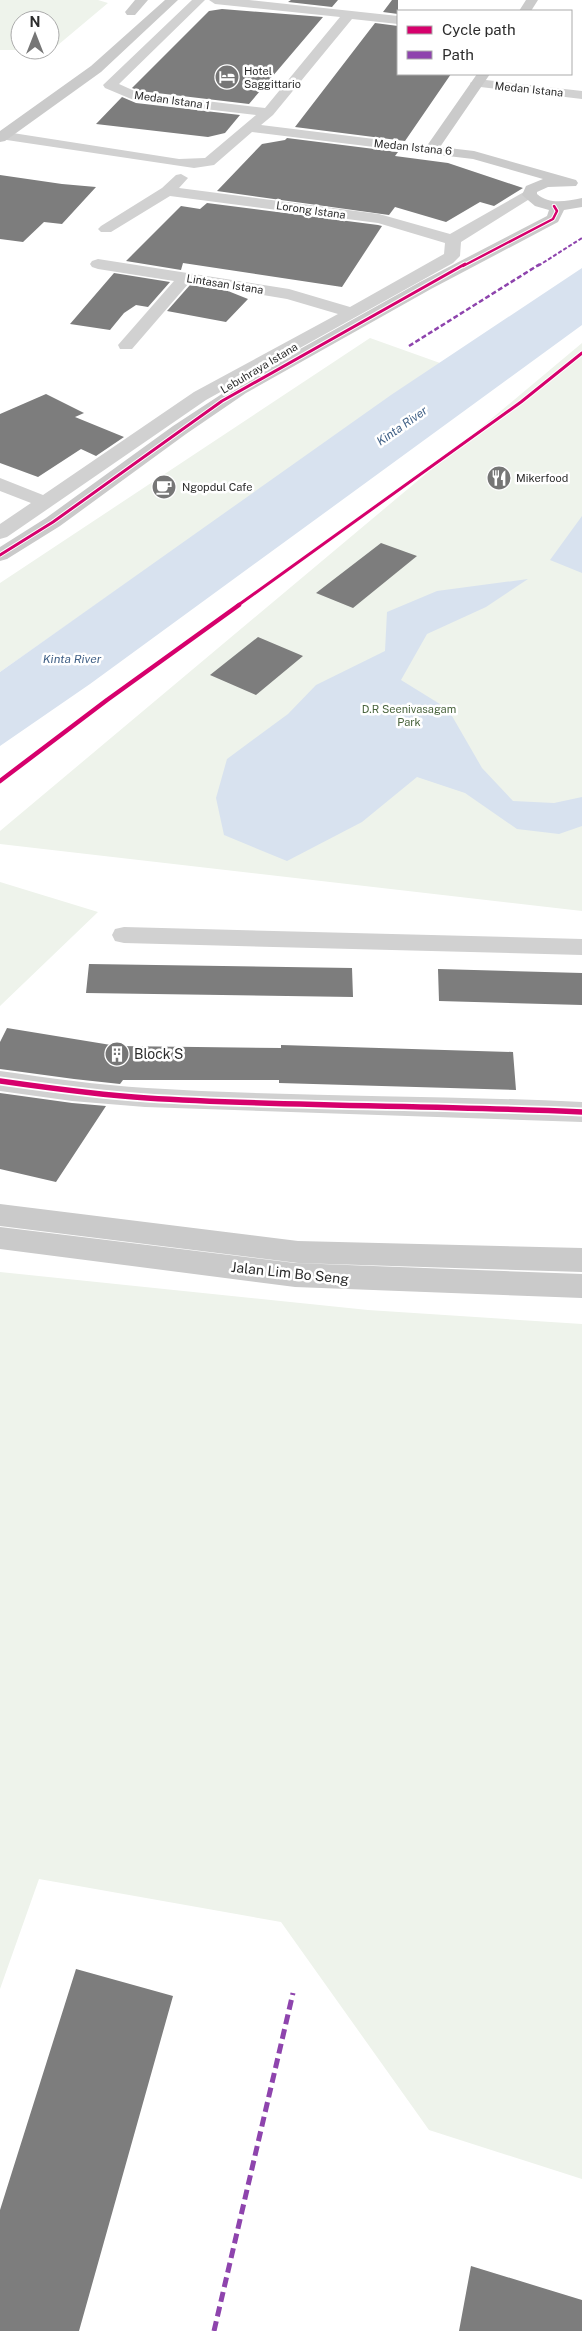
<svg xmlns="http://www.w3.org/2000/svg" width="582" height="2331" font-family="'Public Sans',sans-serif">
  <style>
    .green { fill: #eef3eb }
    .water { fill: #d8e2ef }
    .building { fill: #7d7d7d }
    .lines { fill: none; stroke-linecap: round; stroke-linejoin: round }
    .street { fill: #d1d1d1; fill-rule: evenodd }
    .secondary { fill: #cacaca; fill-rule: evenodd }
    .quiet-far2 { stroke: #8e44ad; stroke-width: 2; stroke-dasharray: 4 2; stroke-linecap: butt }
    .quiet-far1 { stroke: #8e44ad; stroke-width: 2.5; stroke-dasharray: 5 2.5; stroke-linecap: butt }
    .quiet { stroke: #8e44ad; stroke-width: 5; stroke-dasharray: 10 5; stroke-linecap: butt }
    .cycleway-far3-casing { stroke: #fff; stroke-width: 4.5 }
    .cycleway-far2-casing { stroke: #fff; stroke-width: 5 }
    .cycleway-far1-casing { stroke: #fff; stroke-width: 7 }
    .cycleway-casing { stroke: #fff; stroke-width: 9 }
    .cycleway-far3 { stroke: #d6006c; stroke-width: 2.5 }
    .cycleway-far2 { stroke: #d6006c; stroke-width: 3 }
    .cycleway-far1 { stroke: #d6006c; stroke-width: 4.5 }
    .cycleway { stroke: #d6006c; stroke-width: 5.5 }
    .labels { text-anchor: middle; stroke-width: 5; stroke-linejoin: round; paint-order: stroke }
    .far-poi-label { font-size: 11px; fill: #2c2c2c; stroke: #fff; text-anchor: start }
    .far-street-label { font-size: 11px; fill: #2c2c2c; stroke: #fff }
    .far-park-label { font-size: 11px; fill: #49643d; stroke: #fff }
    .far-water-label { font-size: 12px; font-style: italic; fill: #416187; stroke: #fff }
    .poi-label { font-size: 14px; fill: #2c2c2c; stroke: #fff; text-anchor: start }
    .street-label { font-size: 14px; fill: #2c2c2c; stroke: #fff }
  </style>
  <rect width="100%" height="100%" fill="#fff"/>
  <path class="green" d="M0,0H98L108,3L52,50L50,20H20V50H0Z
    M370,338L440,363L0,672V583Z
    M582,343V911L0,844V831Z
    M0,882L98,912L0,1006Z
    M0,1272L368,1310L582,1324V2179L429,2130L281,1922L39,1879L0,1989Z"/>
  <path class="water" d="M582,268V325L90,684L0,746V672L391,395Z
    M582,516V573L550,560Z
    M528,579L486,607L427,634L401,680L448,709L482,768L513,801L554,803L582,797V826L559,834L517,829L465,793L417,777L362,822L287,861L224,835L216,798L227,759L288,714L316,685L385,651L387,612L437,591Z"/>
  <path class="building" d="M291,0H338L332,7L288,2Z
    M392,0H398V14L383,12Z
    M222,9L323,17L249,104L140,91L132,88L209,11Z
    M375,23L398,26V74H451L405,141L295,127Z
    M122,97L136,103L240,115L225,133L208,137L96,124Z
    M287,138L398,152L395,156L448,163L523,188L494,206L480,202L446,222L395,207L389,215L217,191L262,144L285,140Z
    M0,175L62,184L96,187L62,224L44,222L23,242L0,239Z
    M207,203L378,225L382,226L342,287L183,263L181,270L126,261L181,206L200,209Z
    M114,273L170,282L148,307L136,305L124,313L110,330L70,324Z
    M190,285L228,291L248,299L226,322L167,311Z
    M46,394L84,413L75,417L124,437L96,456L81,449L38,477L0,463V414Z
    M381,543L417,556L353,608L316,593Z
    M258,637L303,656L256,695L210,675Z
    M89,964L352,968L353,997L86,993Z
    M438,969L582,973V1005L439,1001Z
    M7,1028L117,1046L281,1048V1045L513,1052L516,1090L279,1083V1080H123L120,1084L74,1079L0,1069V1042Z
    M0,1093L72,1103L106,1106L56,1182L0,1169Z
    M76,1969L173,1996L79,2331H0V2210Z
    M471,2266L582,2300V2331H459Z"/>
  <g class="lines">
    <path class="street" d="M192,0H205L119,84L139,93L265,108L340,17L215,4L209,0H249L398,16V24L352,19L273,115L261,125L431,146L438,150L431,154L252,132L214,165L194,168L0,139V131L179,159L205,158L256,115L136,101L105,88L103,85Z
      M477,79L582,91V99L472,86L470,83Z
      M181,174L188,178L179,188L379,214L450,234L524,192L529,191L536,195L461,242L460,256L453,263L206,400L7,537L0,539V524L31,503L0,491V478L43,495L194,392L338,314L287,299L189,283L132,349H120L118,345L174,281L98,269L92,267L90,264L92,261L98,259L289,289L350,307L444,254L445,243L378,223L170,196L111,232H101L98,229L101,226L162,188L176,175Z
      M124,927L582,939V955L124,943L115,941L112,935L115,929Z
      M0,1071C49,1078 98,1085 147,1088C292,1097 437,1095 582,1102V1122L145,1107L72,1101L0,1091Z"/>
    <path class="secondary" d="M135,0H148L135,15H127L125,12Z
      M165,0H178L101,72L5,141L0,142V131L91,66Z
      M526,0H538L531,11H519Z
      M477,74H490L440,147L474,151L576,180L578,183L576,186L548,187L537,192V194C550,205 566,201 582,198V207L564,210L558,222L431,289L246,393L186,434L60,526L7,559L0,561V547L46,518L173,426L234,386L420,282L547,216L549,210L535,206L522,195L526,186L543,179L473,159L431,154L424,150Z
      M0,1204L298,1241L582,1248V1272L298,1263L0,1226Z
      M0,1227L295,1263L582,1274V1298L295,1287L0,1249Z"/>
    <path class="quiet-far2" d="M538,266L582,238"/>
    <path class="quiet-far1" d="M409,346L540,264"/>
    <path class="quiet" d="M214,2331L293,1993"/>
    <defs>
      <path id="cycleway-far3" d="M463,266L553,219L557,211L554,206"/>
      <path id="cycleway-far2" d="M0,555L53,522L222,401L465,264
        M237,606L521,402L582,353"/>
      <path id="cycleway-far1" d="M0,781L107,700L239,605"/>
      <path id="cycleway" d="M0,1081C49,1088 98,1095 147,1098C292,1107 437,1105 582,1112"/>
    </defs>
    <use href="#cycleway-far3" class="cycleway-far3-casing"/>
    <use href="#cycleway-far2" class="cycleway-far2-casing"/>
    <use href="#cycleway-far1" class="cycleway-far1-casing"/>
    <use href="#cycleway" class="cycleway-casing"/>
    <use href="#cycleway-far3" class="cycleway-far3"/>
    <use href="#cycleway-far2" class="cycleway-far2"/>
    <use href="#cycleway-far1" class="cycleway-far1"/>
    <use href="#cycleway" class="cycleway"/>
  </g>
  <defs>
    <symbol id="hotel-disc" viewBox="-11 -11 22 22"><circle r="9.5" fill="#767676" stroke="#fff"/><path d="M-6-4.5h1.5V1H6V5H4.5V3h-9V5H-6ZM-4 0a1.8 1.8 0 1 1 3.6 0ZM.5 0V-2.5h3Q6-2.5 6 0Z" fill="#fff"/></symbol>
    <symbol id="restaurant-disc" viewBox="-11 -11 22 22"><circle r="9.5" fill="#767676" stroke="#fff"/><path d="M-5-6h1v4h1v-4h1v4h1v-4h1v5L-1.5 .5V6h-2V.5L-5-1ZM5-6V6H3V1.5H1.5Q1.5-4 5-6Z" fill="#fff"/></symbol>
    <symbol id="cafe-disc" viewBox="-11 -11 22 22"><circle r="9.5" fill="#767676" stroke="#fff"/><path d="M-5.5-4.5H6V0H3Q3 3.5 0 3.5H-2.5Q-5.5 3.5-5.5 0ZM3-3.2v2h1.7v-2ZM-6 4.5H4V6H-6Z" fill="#fff"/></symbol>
    <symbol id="building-disc" viewBox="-11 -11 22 22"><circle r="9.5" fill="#767676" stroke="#fff"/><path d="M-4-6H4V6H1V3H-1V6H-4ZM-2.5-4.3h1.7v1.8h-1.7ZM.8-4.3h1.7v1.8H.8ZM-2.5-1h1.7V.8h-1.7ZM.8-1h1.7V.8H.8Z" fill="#fff"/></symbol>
  </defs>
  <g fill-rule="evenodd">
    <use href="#hotel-disc" x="213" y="63" width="28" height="28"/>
    <use href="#restaurant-disc" x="485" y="464" width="28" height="28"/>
    <use href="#cafe-disc" x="150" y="473" width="28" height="28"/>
    <use href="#building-disc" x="103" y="1040" width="28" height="28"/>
  </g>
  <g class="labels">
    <g class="far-poi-label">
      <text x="244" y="75">Hotel<tspan x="244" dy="13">Saggittario</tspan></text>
      <text x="516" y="482">Mikerfood</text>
      <text x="182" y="491">Ngopdul Cafe</text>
    </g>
    <g class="far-street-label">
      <text transform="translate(529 89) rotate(6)" y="4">Medan Istana</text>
      <text transform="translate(172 100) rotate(8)" y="4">Medan Istana 1</text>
      <text transform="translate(413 147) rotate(6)" y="4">Medan Istana 6</text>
      <text transform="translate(311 210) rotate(8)" y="4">Lorong Istana</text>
      <text transform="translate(225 284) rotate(9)" y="4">Lintasan Istana</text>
      <text transform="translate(259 368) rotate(-31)" y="4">Lebuhraya Istana</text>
    </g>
    <g class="far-park-label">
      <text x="409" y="713">D.R Seenivasagam<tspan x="409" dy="13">Park</tspan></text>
    </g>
    <g class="far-water-label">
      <text transform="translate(402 426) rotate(-35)" y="4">Kinta River</text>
      <text x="72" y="663">Kinta River</text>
    </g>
    <g class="poi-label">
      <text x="134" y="1059">Block S</text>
    </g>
    <g class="street-label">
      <text transform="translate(290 1273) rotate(6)" y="5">Jalan Lim Bo Seng</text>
    </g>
  </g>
  <rect x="397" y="10" width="175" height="65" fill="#ffffff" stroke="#ababab"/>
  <rect x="407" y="26" width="25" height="8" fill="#d6006c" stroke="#ababab"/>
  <text x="442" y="35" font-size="15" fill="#2c2c2c">Cycle path</text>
  <rect x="407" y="51" width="25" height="8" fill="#8e44ad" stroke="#ababab"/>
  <text x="442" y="60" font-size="15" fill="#2c2c2c">Path</text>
  <g transform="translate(35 35)"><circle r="24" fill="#ffffff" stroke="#ababab"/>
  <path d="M0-4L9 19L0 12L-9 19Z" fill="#767676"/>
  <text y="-8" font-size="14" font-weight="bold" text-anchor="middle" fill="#2c2c2c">N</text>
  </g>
</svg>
